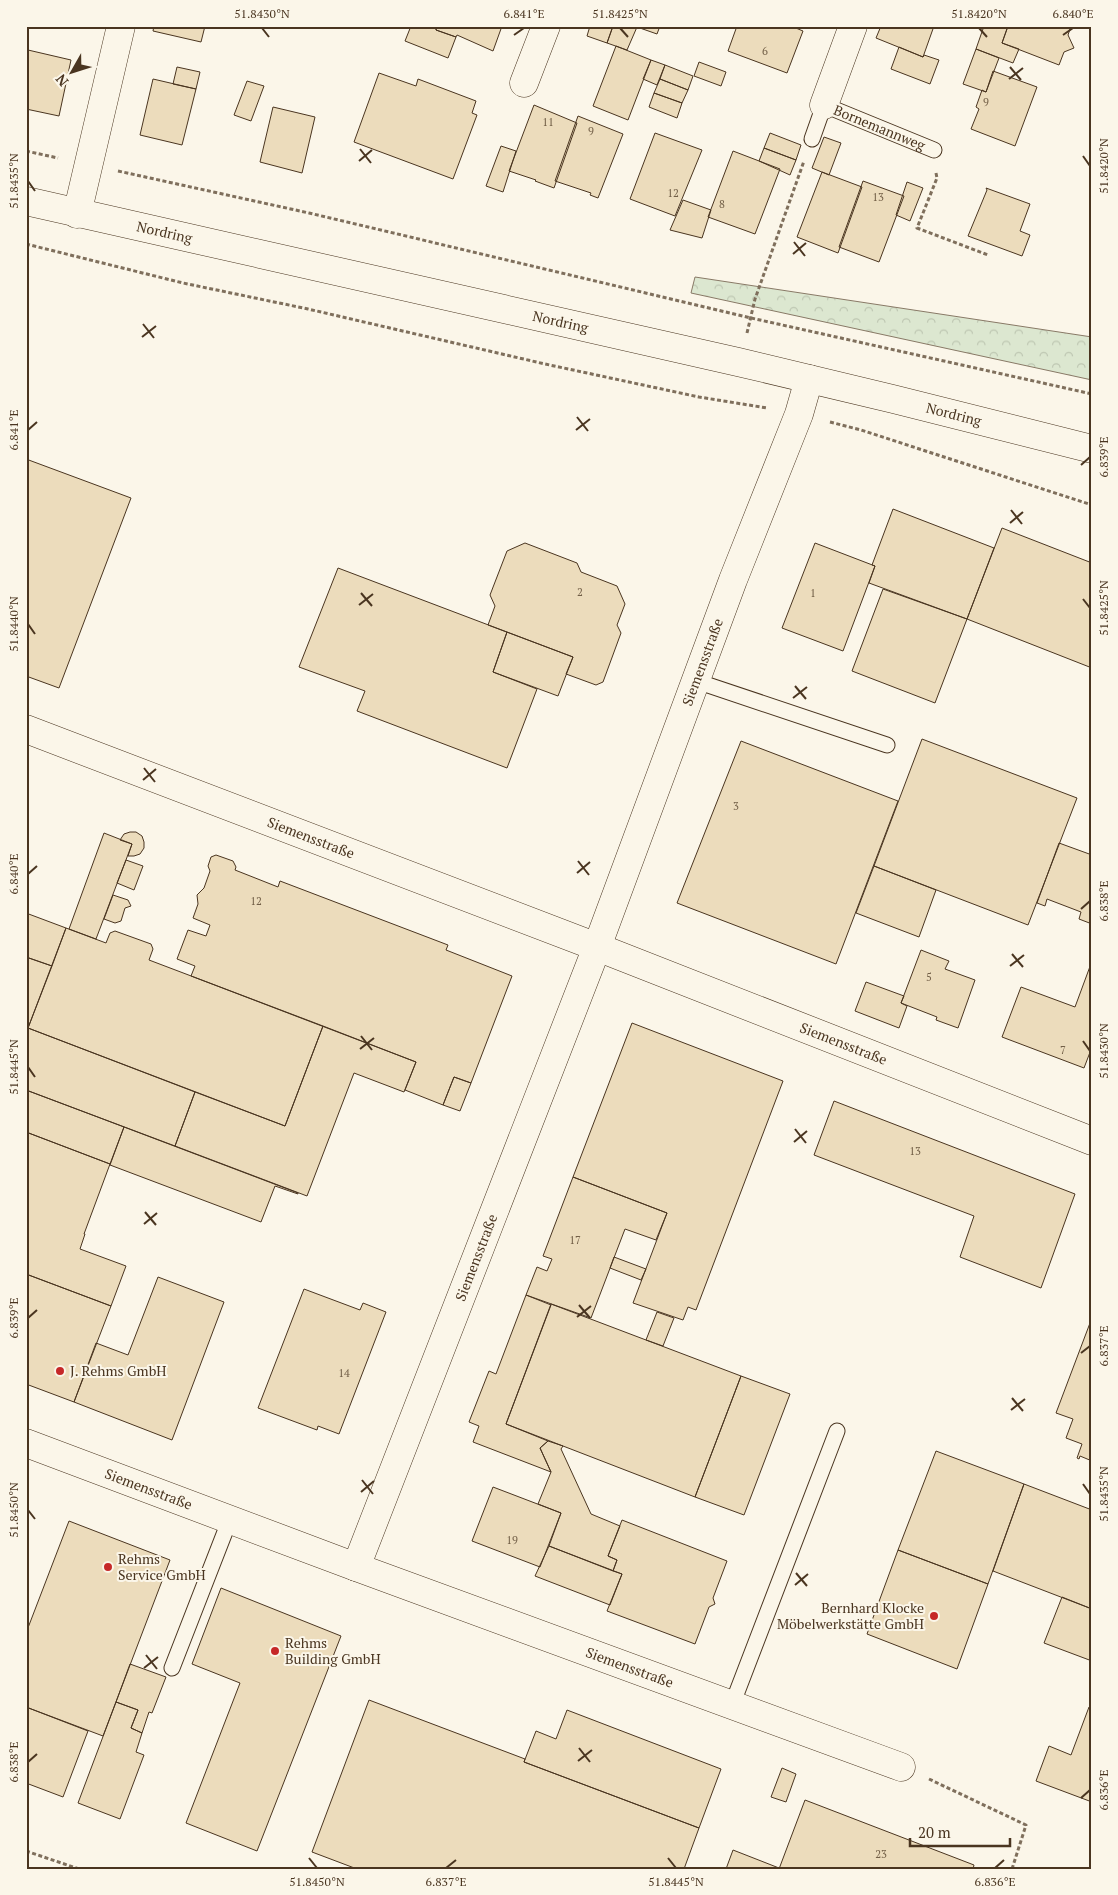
<svg xmlns="http://www.w3.org/2000/svg" width="1118" height="1895" font-family="'PT Serif',serif">
  <style>
    .forest { fill: url(#forest-crowns); stroke: #887966 }
    .building { fill: #ecdcbc; stroke: #4a3520 }
    .lines { fill: none; stroke-linecap: round; stroke-linejoin: round }
    .lane-casing { stroke: #4a3520; stroke-width: 17 }
    .street-casing { stroke: #4a3520; stroke-width: 29 }
    .secondary-casing { stroke: #4a3520; stroke-width: 29 }
    .path { stroke: #7f6f5c; stroke-width: 3; stroke-dasharray: 4 2.5; stroke-linecap: butt }
    .lane { stroke: #fbf6e9; stroke-width: 15 }
    .street { stroke: #fbf6e9; stroke-width: 28 }
    .secondary { stroke: #fbf6e9; stroke-width: 28 }
    .ticks { fill: none; stroke: #4a3520; stroke-width: 2 }
    .poi-dot { fill: #c62828; stroke: #fbf6e9; stroke-width: 2 }
    .labels { text-anchor: middle; stroke-width: 4; stroke-linejoin: round; paint-order: stroke }
    .number-label { font-size: 11px; fill: #725f47 }
    .street-label { font-size: 14px; fill: #4a3520; stroke: #fbf6e9 }
    .poi-label { font-size: 14px; fill: #4a3520; stroke: #fbf6e9; text-anchor: start }
    .neatline { fill: none; stroke: #4a3520; stroke-width: 2 }
    .ticks-label { font-size: 12px; text-anchor: middle; fill: #4a3520 }
  </style>
  <defs>
    <pattern id="forest-crowns" width="20" height="18" patternUnits="userSpaceOnUse" patternTransform="scale(1.25)"><rect width="20" height="18" fill="#dce7d0"/><path d="M2 6a3 3 0 1 1 6 0M12 15a3 3 0 1 1 6 0" fill="none" stroke="#bec7b2"/></pattern>
  </defs>
  <rect width="100%" height="100%" fill="#fbf6e9"/>
  <path class="forest" d="M695,277L1092,337V380L691,293Z"/>
  <path class="building" d="M154,26H205L201,42L153,31Z
    M411,26H432L436,28V30L456,37L448,58L405,41Z
    M437,26H502L493,51L457,35L456,37L436,30Z
    M590,26H613L607,43L587,36Z
    M613,26H660L657,34L637,27L627,50L607,43Z
    M737,26H791L803,31L787,73L728,51Z
    M881,26H934L923,57L876,38Z
    M984,26H1008L1002,43L1019,49L1013,63L976,49Z
    M1008,26H1071L1068,35L1074,48L1064,52L1059,65L1002,43Z
    M616,46L651,60L628,120L593,106Z
    M899,47L923,57L924,55L939,60L930,84L891,69Z
    M976,49L999,58L986,92L963,84Z
    M28,50L71,60L59,116L26,109V60Z
    M651,60L665,65L657,85L643,79Z
    M699,62L726,72L721,86L694,76Z
    M665,65L693,76L688,90L660,79Z
    M177,67L200,72L196,89L173,84Z
    M993,71L1037,87L1015,146L971,129L979,109L976,107L982,90L986,92Z
    M379,73L416,86L418,79L476,101L472,113L477,115L453,179L354,142Z
    M153,79L196,89L182,145L140,135Z
    M660,79L688,90L682,103L654,93Z
    M247,81L264,86L251,121L234,115Z
    M654,93L682,103L677,118L649,107Z
    M534,105L577,123L554,188L535,181L536,180L509,171Z
    M273,107L315,117L302,173L260,162Z
    M578,116L623,134L598,198L590,195L591,193L555,181Z
    M655,133L702,150L675,216L630,199Z
    M770,133L801,145L796,160L764,148Z
    M824,137L841,143L829,175L812,168Z
    M501,146L516,151L503,192L486,186Z
    M764,148L796,160L790,175L759,161Z
    M733,151L780,169L755,234L708,217Z
    M822,172L862,187L838,253L797,237Z
    M863,181L904,196L879,262L839,247Z
    M907,182L923,188L910,221L896,215Z
    M986,188L1030,204L1020,231L1030,235L1022,256L968,236L987,190Z
    M683,200L711,210L702,238L670,230Z
    M26,459L131,498L59,688L26,676Z
    M893,509L994,548L967,619L869,583L875,566L872,565Z
    M1002,528L1092,563V668L967,619Z
    M525,543L577,563L581,572L617,586L625,604L617,625L621,633L603,682L596,685L566,674L573,657L488,625L495,606L490,595L507,551Z
    M815,543L875,566L843,651L782,628Z
    M338,568L507,632L493,672L537,689L507,768L357,711L365,691L299,667Z
    M883,589L967,619L935,703L852,671Z
    M507,632L573,657L558,696L493,672Z
    M922,739L1077,798L1028,925L874,866Z
    M741,741L898,801L836,964L677,903Z
    M130,832H136L142,836L144,842V848L140,854L134,856H128L132,844L120,840L124,834Z
    M104,833L132,844L96,939L69,929Z
    M1059,843L1092,855V924L1079,919L1081,912L1047,899L1045,906L1037,903Z
    M216,855L233,861L236,867L235,870L278,887L280,881L448,945L446,950L512,976L471,1083L454,1077L443,1105L405,1090L416,1062L191,976L195,966L177,959L188,930L206,936L210,925L193,918L198,904L197,895L204,888L210,871L208,866L211,857Z
    M126,860L143,866L134,890L117,883Z
    M874,866L936,890L919,937L856,913Z
    M113,895L128,900L131,906L125,908L121,921L115,923L104,919Z
    M26,913L66,928L52,966L26,957Z
    M66,928L106,943L110,933L115,931L151,944L153,949L149,960L323,1026L285,1126L28,1028Z
    M921,950L949,961L945,969L975,980L958,1028L936,1020L937,1017L901,1003Z
    M26,957L52,966L28,1028L195,1092L175,1146L26,1090Z
    M1092,961V1047L1084,1068L1002,1037L1021,987L1075,1007Z
    M866,982L904,996L901,1003L907,1006L899,1028L855,1011Z
    M632,1023L783,1081L696,1310L688,1307L683,1320L633,1303L667,1213L573,1177Z
    M323,1026L416,1062L404,1092L354,1073L307,1196L175,1146L195,1092L285,1126Z
    M454,1077L471,1083L460,1111L443,1105Z
    M26,1090L124,1127L110,1164L26,1132Z
    M834,1101L1075,1194L1041,1288L960,1257L974,1216L814,1155Z
    M124,1127L298,1193V1194L275,1186L261,1222L110,1165Z
    M26,1132L110,1164L84,1234H85L80,1249L126,1266L111,1306L26,1274Z
    M573,1177L667,1213L656,1240L625,1229L591,1318L526,1295L537,1267L547,1271L552,1259L543,1256Z
    M614,1257L646,1269L641,1280L610,1268Z
    M26,1274L111,1306L74,1402L26,1384Z
    M158,1277L224,1302L172,1440L74,1402L96,1343L128,1355Z
    M304,1289L360,1310L363,1303L386,1312L339,1434L318,1426L317,1430L258,1408Z
    M526,1295L551,1305L506,1424L548,1441L540,1448L551,1472L473,1442L479,1426L469,1422L489,1371L496,1374Z
    M551,1304L741,1376L695,1497L506,1424Z
    M657,1312L674,1318L663,1346L646,1340Z
    M1090,1323L1092,1324V1463V1461L1080,1456L1079,1459L1077,1458L1082,1444L1066,1438L1073,1419L1056,1413Z
    M741,1376L790,1394L744,1515L695,1497Z
    M548,1441L563,1446L561,1449L591,1514L620,1526L608,1556L617,1560L613,1571L549,1546L561,1513L538,1504L551,1472L540,1448Z
    M936,1451L1024,1484L988,1584L898,1550Z
    M1024,1484L1092,1510V1609L993,1571Z
    M493,1487L561,1513L540,1567L472,1541Z
    M622,1520L727,1561L713,1598L715,1604L709,1607L695,1644L607,1611L622,1574L613,1571L617,1560L608,1556Z
    M69,1521L170,1560L103,1736L26,1707V1633Z
    M549,1546L622,1574L610,1605L535,1576Z
    M898,1550L988,1584L957,1669L867,1634Z
    M221,1588L341,1636L257,1851L186,1823L240,1683L192,1664Z
    M1062,1597L1092,1609V1661L1044,1643Z
    M130,1664L166,1677L152,1713L149,1712L142,1733L131,1728L138,1710L116,1702Z
    M369,1700L525,1759L524,1762L699,1828L684,1869H357L312,1852Z
    M116,1702L138,1710L131,1728L142,1733L136,1752L144,1755L120,1819L78,1803Z
    M1092,1705V1802L1036,1781L1049,1746L1071,1755L1089,1707Z
    M26,1707L88,1731L63,1797L26,1783Z
    M567,1710L721,1769L699,1828L524,1762L536,1731L556,1739Z
    M782,1768L796,1774L786,1802L771,1797Z
    M805,1800L974,1865L973,1869H779Z
    M733,1850L779,1868V1869H726Z"/>
  <g class="lines">
    <defs>
      <g id="lane">
        <path id="s1" d="M812,139L824,105L934,150"/>
        <path d="M696,681L887,745"/>
        <path d="M172,1668L230,1519"/>
        <path d="M732,1705L837,1431"/>
      </g>
      <g id="street">
        <path d="M524,83L546,26"/>
        <path d="M824,105L853,26"/>
        <path d="M77,214L121,26"/>
        <path id="s2" d="M26,729L597,947L1092,1141"/>
        <path id="s3" d="M26,1443L356,1567L901,1767"/>
        <path id="s4" d="M356,1567L597,947L733,580L799,414L809,379"/>
      </g>
      <g id="secondary">
        <path id="s5" d="M26,201L738,362L893,399L1092,449"/>
      </g>
    </defs>
    <use href="#lane" class="lane-casing"/>
    <use href="#street" class="street-casing"/>
    <use href="#secondary" class="secondary-casing"/>
    <path class="path" d="M26,151L58,158
      M118,171L309,213L751,318L1092,394
      M936,173L937,178L917,228L988,255
      M26,244L183,283L308,309L545,364L699,397L767,408
      M747,333L755,299L804,161
      M830,422L861,430L1092,505
      M929,1779L1026,1825L1012,1869
      M26,1851L79,1869"/>
    <use href="#lane" class="lane"/>
    <use href="#street" class="street"/>
    <use href="#secondary" class="secondary"/>
  </g>
  <path class="ticks" d="M262,28L269,37M620,28L628,37M979,28L987,37M514,35L524,28M1063,35L1073,28M1010,67L1021,80M1009,79L1023,68M360,149L371,163M1083,156L1090,166M359,161L372,150M28,181L35,191M794,242L805,256M793,254L806,243M143,324L154,338M142,337L156,326M577,417L588,431M28,430L37,422M576,430L590,419M1081,465L1090,457M1011,510L1022,524M1010,523L1023,512M361,593L372,606M1083,599L1090,608M359,605L373,594M28,624L35,634M795,686L806,699M793,698L807,687M144,768L155,782M143,780L156,769M578,861L589,875M577,873L590,862M28,874L37,866M1081,909L1090,901M1012,954L1023,967M1010,966L1024,955M361,1036L372,1050M1083,1041L1090,1051M360,1049L374,1038M28,1067L35,1077M795,1129L806,1143M794,1142L807,1131M145,1212L156,1225M144,1224L157,1213M579,1305L590,1318M577,1317L591,1306M28,1318L37,1310M1081,1353L1090,1346M1012,1398L1023,1411M1011,1410L1025,1399M362,1480L373,1494M1083,1484L1090,1494M361,1492L374,1481M28,1510L35,1519M796,1573L807,1586M795,1585L808,1574M146,1655L157,1669M144,1668L158,1657M579,1748L590,1762M578,1761L592,1750M28,1762L37,1754M1081,1798L1090,1790M309,1858L317,1868M668,1858L676,1868M446,1868L456,1860M995,1868L1004,1860"/>
  <g class="poi-dot">
    <circle cx="60" cy="1371" r="5"/>
    <circle cx="108" cy="1567" r="5"/>
    <circle cx="934" cy="1616" r="5"/>
    <circle cx="275" cy="1651" r="5"/>
  </g>
  <g class="labels">
    <g class="number-label">
      <text x="765" y="55">6</text>
      <text x="986" y="106">9</text>
      <text x="548" y="126">11</text>
      <text x="591" y="135">9</text>
      <text x="673" y="197">12</text>
      <text x="878" y="201">13</text>
      <text x="722" y="208">8</text>
      <text x="580" y="596">2</text>
      <text x="813" y="597">1</text>
      <text x="736" y="810">3</text>
      <text x="256" y="905">12</text>
      <text x="929" y="981">5</text>
      <text x="1063" y="1054">7</text>
      <text x="915" y="1155">13</text>
      <text x="575" y="1244">17</text>
      <text x="344" y="1377">14</text>
      <text x="512" y="1544">19</text>
      <text x="881" y="1858">23</text>
    </g>
    <g class="street-label">
      <text dy="5" stroke="none"><textPath href="#s1" startOffset="96">Bornemannweg</textPath></text>
      <text dy="5" stroke="none"><textPath href="#s5" startOffset="142">Nordring</textPath></text>
      <text dy="5" stroke="none"><textPath href="#s5" startOffset="548">Nordring</textPath></text>
      <text dy="5" stroke="none"><textPath href="#s5" startOffset="952">Nordring</textPath></text>
      <text dy="5" stroke="none"><textPath href="#s4" startOffset="969">Siemensstraße</textPath></text>
      <text dy="5" stroke="none"><textPath href="#s2" startOffset="305">Siemensstraße</textPath></text>
      <text dy="5" stroke="none"><textPath href="#s2" startOffset="876">Siemensstraße</textPath></text>
      <text dy="5" stroke="none"><textPath href="#s4" startOffset="332">Siemensstraße</textPath></text>
      <text dy="5" stroke="none"><textPath href="#s3" startOffset="131">Siemensstraße</textPath></text>
      <text dy="5" stroke="none"><textPath href="#s3" startOffset="644">Siemensstraße</textPath></text>
    </g>
    <g class="poi-label">
      <text x="70" y="1376">J. Rehms GmbH</text>
      <text x="118" y="1564">Rehms<tspan x="118" dy="16">Service GmbH</tspan></text>
      <text x="924" y="1613" text-anchor="end">Bernhard Klocke<tspan x="924" dy="16">Möbelwerkstätte GmbH</tspan></text>
      <text x="285" y="1648">Rehms<tspan x="285" dy="16">Building GmbH</tspan></text>
    </g>
  </g>
  <rect width="1118" height="1895" fill="none" stroke="#fbf6e9" stroke-width="55"/>
  <g transform="translate(72 72) rotate(231)" stroke="#fbf6e9" stroke-width="4" paint-order="stroke">
  <path d="M0-4L9 19L0 12L-9 19Z" fill="#4a3520"/>
  <text y="-8" font-size="14" font-weight="bold" text-anchor="middle" fill="#4a3520">N</text>
  </g>
  <path d="M910 1838v8h100v-8" fill="none" stroke="#4a3520" stroke-width="2.5"/>
  <text x="918" y="1838" font-size="15" fill="#4a3520" stroke="#fbf6e9" stroke-width="4" paint-order="stroke">20 m</text>
  <rect x="28" y="28" width="1062" height="1840" class="neatline"/>
  <g class="ticks-label">
    <text x="262" y="18">51.8430°N</text>
    <text x="524" y="18">6.841°E</text>
    <text x="620" y="18">51.8425°N</text>
    <text x="979" y="18">51.8420°N</text>
    <text x="1073" y="18">6.840°E</text>
    <text transform="translate(1104 166) rotate(-90)" y="4">51.8420°N</text>
    <text transform="translate(14 181) rotate(-90)" y="4">51.8435°N</text>
    <text transform="translate(14 430) rotate(-90)" y="4">6.841°E</text>
    <text transform="translate(1104 457) rotate(-90)" y="4">6.839°E</text>
    <text transform="translate(1104 608) rotate(-90)" y="4">51.8425°N</text>
    <text transform="translate(14 624) rotate(-90)" y="4">51.8440°N</text>
    <text transform="translate(14 874) rotate(-90)" y="4">6.840°E</text>
    <text transform="translate(1104 901) rotate(-90)" y="4">6.838°E</text>
    <text transform="translate(1104 1051) rotate(-90)" y="4">51.8430°N</text>
    <text transform="translate(14 1067) rotate(-90)" y="4">51.8445°N</text>
    <text transform="translate(14 1318) rotate(-90)" y="4">6.839°E</text>
    <text transform="translate(1104 1346) rotate(-90)" y="4">6.837°E</text>
    <text transform="translate(1104 1494) rotate(-90)" y="4">51.8435°N</text>
    <text transform="translate(14 1510) rotate(-90)" y="4">51.8450°N</text>
    <text transform="translate(14 1762) rotate(-90)" y="4">6.838°E</text>
    <text transform="translate(1104 1790) rotate(-90)" y="4">6.836°E</text>
    <text x="317" y="1886">51.8450°N</text>
    <text x="446" y="1886">6.837°E</text>
    <text x="676" y="1886">51.8445°N</text>
    <text x="995" y="1886">6.836°E</text>
  </g>
</svg>
